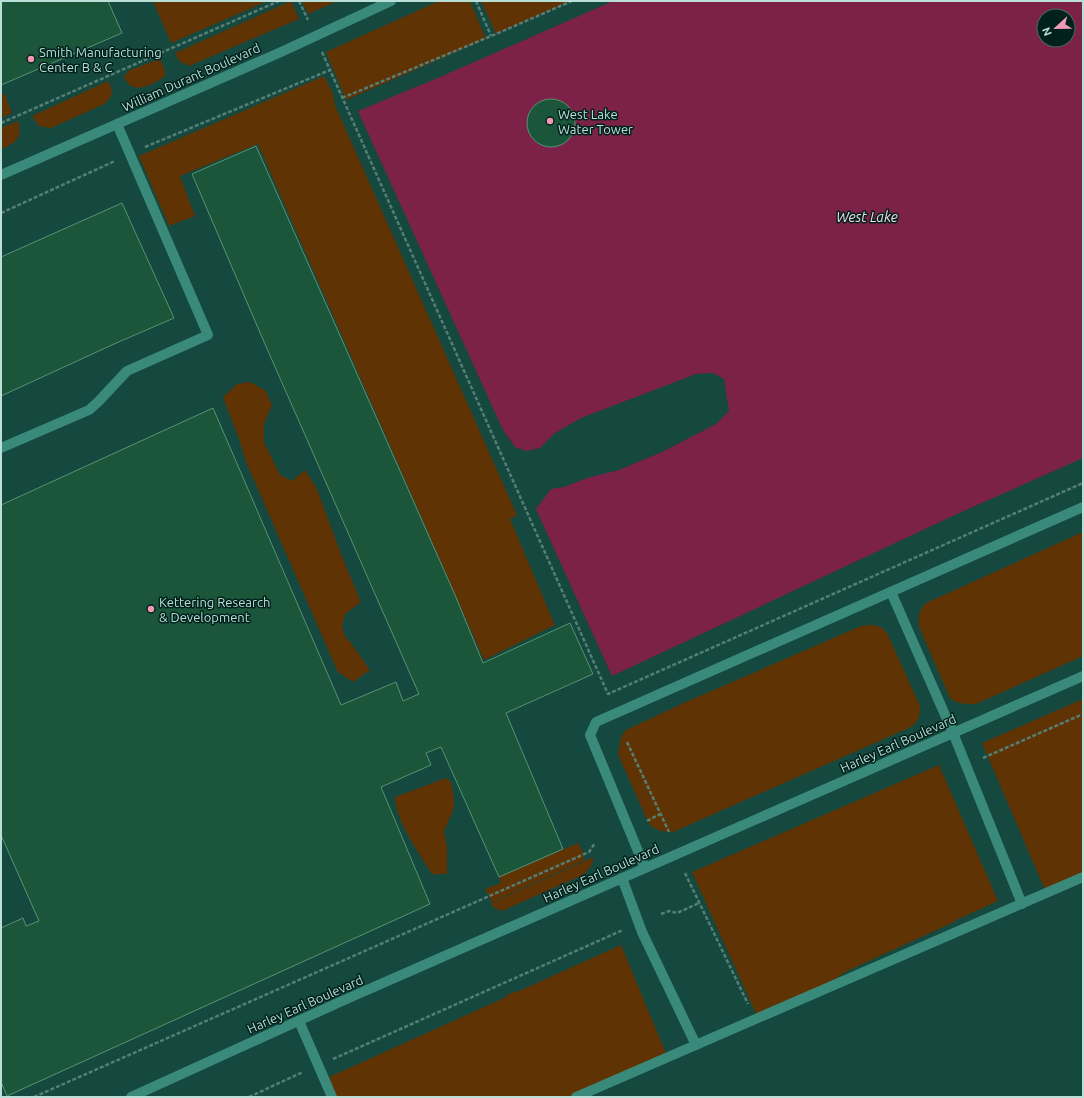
<svg xmlns="http://www.w3.org/2000/svg" width="1084" height="1098" font-family="Ubuntu,sans-serif">
	<style>
		.built { fill: #15483f; fill-rule: evenodd }
		.green { fill: #603305 }
		.water { fill: #7c2148; fill-rule: evenodd }
		.building { fill: #1b563a; stroke: #569372 }
		.lines { fill: none; stroke-linecap: round; stroke-linejoin: round }
		.path { stroke: #557e75; stroke-width: 2.5; stroke-dasharray: 4 2; stroke-linecap: butt }
		.lane { stroke: #398a7b; stroke-width: 10 }
		.poi-dot { fill: #f09ab6; stroke: #00211c; stroke-width: 1.5 }
		.labels { text-anchor: middle; dominant-baseline: central; stroke-width: 3; stroke-linejoin: round; paint-order: stroke }
		.poi-label { font-size: 13px; fill: #badfd6; stroke: #00211c; text-anchor: start }
		.street-label { font-size: 13px; fill: #badfd6; stroke: #00211c }
		.water-label { font-size: 14px; font-style: italic; fill: #f5dae2; stroke: #00211c }
	</style>
	<rect width="100%" height="100%" fill="#103c34"/>
	<!-- built -->
	<path class="built" d="M1 1H1083V1097H1ZM1044 16H1068V40H1044Z"/>
	<!-- green -->
	<g class="green">
		<polygon points="153,1 268,1 171,43"/>
		<polygon points="291,1 299,19 189,66 179,61 175,53"/>
		<polygon points="302,1 338,1 308,14"/>
		<polygon points="439,1 470,1 486,39 346,100 326,52"/>
		<polygon points="481,1 571,1 496,34"/>
		<path d="M160 59 165 70V76L161 79C148 87 130 95 124 76L130 70Z"/>
		<polygon points="324,76 333,94 335,105 517,515 510,519 555,625 484,660 258,144 180,176 195,216 169,226 139,156"/>
		<path d="M108 81C114 90 113 97 104 104L51 128 39 126 32 116Z"/>
		<polygon points="4,93 12,113 1,118 1,95"/>
		<path d="M18 121C23 138 16 143 1 149V128Z"/>
		<polygon points="250,382 265,390 272,405 264,424 264,442 280,475 292,481 305,470 317,489 341,554 361,602 345,614 342,627 345,636 351,643 370,670 353,682 338,672 247,464 238,436 223,397 237,384"/>
		<path d="M1083 532V656L976 704C967 704 958 705 950 698L920 629C917 619 919 610 926 603Z"/>
		<path d="M873 625 881 627 887 633 920 706C920 715 919 721 911 727L673 832C664 832 656 831 649 824L618 754 621 737 626 730 686 702 861 626Z"/>
		<polygon points="1083,699 1083,877 1046,892 982,743"/>
		<polygon points="939,765 998,901 956,920 954,922 847,971 822,988 757,1016 692,872"/>
		<path d="M446 778 451 782 454 799V808L444 831 447 847V874H432C419 853 396 822 395 797Z"/>
		<polygon points="578,843 582,850 585,860 492,902 485,889 501,883 499,877"/>
		<polygon points="594,857 591,866 583,875 502,911 493,907 491,903"/>
		<polygon points="621,945 668,1058 569,1097 334,1097 325,1079 504,998 508,994 519,991"/>
	</g>
	<!-- water -->
	<path class="water" d="M613 1H1083V458L957 514 612 676 536 509 551 489 564 487 587 478 619 470 664 451 716 424 729 411 724 379 713 373 696 374 581 418 555 433 540 448 526 451 515 447 503 430 358 111 440 77ZM1044 16H1068V40H1044Z"/>
	<!-- building -->
	<g class="building">
		<polygon points="1,1 108,1 122,33 1,85"/>
		<circle cx="551" cy="123" r="24"/>
		<polygon points="256,146 455,595 483,663 570,623 593,674 506,713 563,849 499,877 441,747 426,753 431,765 381,787 430,904 7,1096 1,1082 1,928 23,918 26,926 39,921 1,835 1,505 213,408 341,705 396,682 403,701 419,694 261,335 192,174"/>
		<polygon points="122,203 174,318 114,344 1,396 1,257"/>
	</g>
	<g class="lines">
		<!-- path -->
		<g class="path">
			<polyline points="299,1 308,20"/>
			<polyline points="476,1 491,36"/>
			<polyline points="322,52 330,70"/>
			<polyline points="342,98 496,34 572,1"/>
			<polyline points="1,123 279,1"/>
			<polyline points="145,147 330,70 608,694 1083,483"/>
			<polyline points="1,213 115,161"/>
			<polyline points="627,742 669,832"/>
			<polyline points="983,758 1083,714"/>
			<polyline points="647,821 660,814"/>
			<polyline points="685,873 748,1004"/>
			<polyline points="661,914 669,911 677,913 699,903"/>
			<polyline points="333,1059 623,930"/>
			<polyline points="34,1097 589,852 595,843"/>
			<polyline points="249,1097 303,1072"/>
		</g>
		<!-- lane -->
		<g class="lane">
			<polyline points="1,175 281,52 391,1"/>
			<polyline points="1,448 89,410 98,402 127,371 208,335 117,124"/>
			<polyline points="891,592 953,733 1022,904"/>
			<polyline points="645,868 590,735 596,722 1083,507"/>
			<polyline points="622,878 642,932 696,1045"/>
			<polyline points="299,1021 332,1097"/>
			<polyline points="131,1097 342,1001 1083,676"/>
			<polyline points="576,1097 1083,877"/>
		</g>
	</g>
	<!-- markers -->
	<g class="poi-dot">
		<circle cx="31" cy="59" r="4"/>
		<circle cx="550" cy="121" r="4"/>
		<circle cx="151" cy="609" r="4"/>
	</g>
	<g class="labels">
		<!-- poi labels -->
		<g class="poi-label">
			<text x="39" y="52">Smith Manufacturing<tspan x="39" dy="15">Center B &amp; C</tspan></text>
			<text x="558" y="114">West Lake<tspan x="558" dy="15">Water Tower</tspan></text>
			<text x="159" y="602">Kettering Research<tspan x="159" dy="15">&amp; Development</tspan></text>
		</g>
		<!-- street labels -->
		<g class="street-label">
			<text transform="translate(191 77) rotate(-24)">William Durant Boulevard</text>
			<text transform="translate(898 743) rotate(-24)">Harley Earl Boulevard</text>
			<text transform="translate(601 873) rotate(-24)">Harley Earl Boulevard</text>
			<text transform="translate(305 1004) rotate(-24)">Harley Earl Boulevard</text>
		</g>
		<!-- water labels -->
		<g class="water-label">
			<text x="867" y="217">West Lake</text>
		</g>
	</g>
	<!-- border -->
	<rect width="1084" height="1098" fill="none" stroke="#badfd6" stroke-width="4"/>
	<!-- north arrow -->
	<g transform="translate(1056 28) rotate(248)"><circle r="19" fill="#00211c" stroke="#4a6d66"/>
	<path d="M0-3L7 15L0 10L-7 15Z" fill="#f09ab6"/>
	<text y="-6" font-size="11" font-weight="bold" text-anchor="middle" fill="#badfd6">N</text>
	</g>
</svg>
